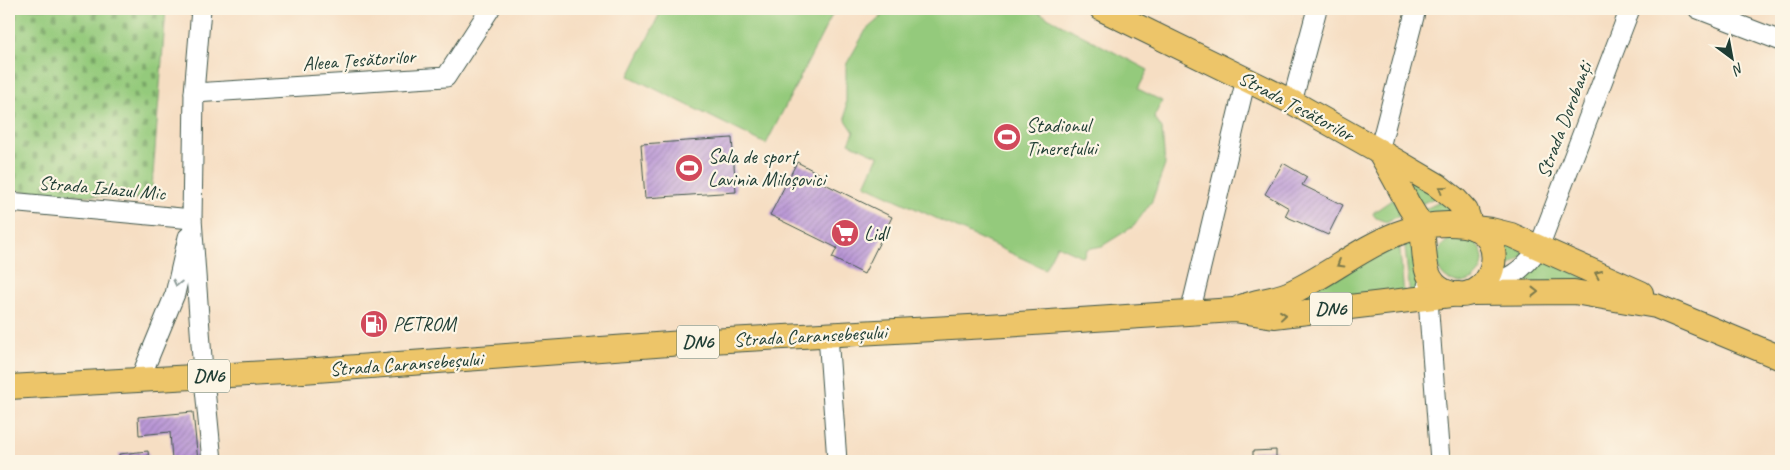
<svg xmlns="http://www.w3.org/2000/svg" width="1790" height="470" font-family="Caveat,sans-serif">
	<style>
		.green { fill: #94ca7c; stroke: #5a8458 }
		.cemetery { fill: url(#cemetery-stones); stroke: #5a8458 }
		.building { fill: url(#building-hatch) }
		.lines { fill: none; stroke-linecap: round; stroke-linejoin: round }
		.minor-casing { stroke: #3f5549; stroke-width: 21 }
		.major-casing { stroke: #3f5549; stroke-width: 26 }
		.minor { stroke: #fff; stroke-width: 19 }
		.major { stroke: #edc569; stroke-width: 24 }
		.oneway { stroke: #7c7a4c }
		.oneway2 { stroke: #8f9e9a }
		.labels { text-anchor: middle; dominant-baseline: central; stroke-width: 4.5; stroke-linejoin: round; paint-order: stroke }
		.shield { fill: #fcf5e5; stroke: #617469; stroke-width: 1 }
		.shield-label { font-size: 19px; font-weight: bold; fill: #1f3d34 }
		.street-label { font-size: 20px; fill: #1f3d34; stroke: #fcf5e5 }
		.poi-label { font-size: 20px; fill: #1f3d34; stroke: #fcf5e5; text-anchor: start }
	</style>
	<defs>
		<pattern id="cemetery-stones" width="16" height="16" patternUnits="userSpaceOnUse" patternTransform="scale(1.25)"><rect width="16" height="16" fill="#94ca7c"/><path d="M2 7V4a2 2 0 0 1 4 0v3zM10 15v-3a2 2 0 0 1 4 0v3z" fill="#78a566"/></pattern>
		<pattern id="building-hatch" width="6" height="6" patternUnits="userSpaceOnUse" patternTransform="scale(1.25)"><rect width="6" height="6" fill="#b894d6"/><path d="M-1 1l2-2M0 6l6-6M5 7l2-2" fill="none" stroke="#957aae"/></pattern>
	</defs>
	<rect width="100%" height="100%" fill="#fcf5e5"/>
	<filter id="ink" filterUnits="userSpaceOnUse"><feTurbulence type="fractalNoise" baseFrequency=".02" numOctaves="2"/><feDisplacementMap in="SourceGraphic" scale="10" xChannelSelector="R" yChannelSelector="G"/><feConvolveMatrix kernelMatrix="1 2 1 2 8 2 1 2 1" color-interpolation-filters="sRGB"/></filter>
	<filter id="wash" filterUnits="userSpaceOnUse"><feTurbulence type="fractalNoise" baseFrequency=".0096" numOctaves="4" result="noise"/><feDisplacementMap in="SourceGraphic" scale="20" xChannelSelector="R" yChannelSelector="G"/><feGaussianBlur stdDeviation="1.12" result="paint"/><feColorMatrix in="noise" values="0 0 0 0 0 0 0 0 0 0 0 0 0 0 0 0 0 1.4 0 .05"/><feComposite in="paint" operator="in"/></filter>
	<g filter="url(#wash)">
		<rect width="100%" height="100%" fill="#f6dec3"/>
		<!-- green -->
		<g class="green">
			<polygon points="662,9 835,9 766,144 629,76"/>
			<polygon points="890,9 1032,9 1148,70 1138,89 1162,101 1154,117 1162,129 1165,165 1152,201 1134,226 1102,246 1087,249 1083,257 1057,245 1045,269 865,185 878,156 849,143 854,132 846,120 846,65 866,30"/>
			<polygon points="1392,166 1438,196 1415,207"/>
			<polygon points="1393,199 1404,213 1386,222 1376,218 1373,214 1374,212"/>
			<polygon points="1444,200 1453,212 1427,216 1419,212"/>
			<polygon points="1411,236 1422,291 1410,295 1404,238"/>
			<circle cx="1460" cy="260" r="23"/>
			<polygon points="1399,241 1404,295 1283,305"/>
			<polygon points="1503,242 1525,252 1521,258 1501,271"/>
			<polygon points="1539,258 1591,280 1589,286 1510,281"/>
		</g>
		<!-- cemetery -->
		<polygon class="cemetery" points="9,9 166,9 151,200 9,190"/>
		<g id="blocks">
			<!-- building -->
			<g class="building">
				<polygon points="732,138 736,192 645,198 641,144"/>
				<polygon points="797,162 822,175 819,181 892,217 864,274 832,258 837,248 770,215"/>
				<polygon points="1283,163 1307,177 1302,185 1343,205 1328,235 1285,216 1289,208 1265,194"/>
				<polygon points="193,412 198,461 172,461 170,432 139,435 138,417"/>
				<polygon points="1276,450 1276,461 1253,461 1253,451"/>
				<polygon points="148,451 149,461 119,461 119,454"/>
			</g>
		</g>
	</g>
	<g filter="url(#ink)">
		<use href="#blocks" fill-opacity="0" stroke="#3f5549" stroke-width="1"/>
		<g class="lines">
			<defs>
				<g id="minor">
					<polyline points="201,9 194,93 192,219 202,358 212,461"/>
					<polyline points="1698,9 1781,41"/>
					<polyline points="194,93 446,77 490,9"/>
					<polyline points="1292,102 1317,9"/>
					<polyline points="1379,151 1416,9"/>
					<polyline points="9,202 192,219"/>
					<polyline points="1427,286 1440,461"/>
					<path d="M1479 288C1506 281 1524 271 1539 247L1630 9"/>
					<polyline points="1190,313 1246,79"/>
					<polyline points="828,335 837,461"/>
					<polyline points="140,379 175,294 188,237"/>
				</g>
				<g id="major">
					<polyline points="1102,9 1292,102 1379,151 1437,185 1456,200 1466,211 1471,226"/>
					<polyline points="1474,228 1491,230 1511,235 1641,293"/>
					<polyline points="1469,293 1574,292 1656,306 1781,358"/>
					<path d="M1241 307C1256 301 1273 300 1288 294 1348 267 1391 216 1464 225 1516 232 1493 313 1444 291 1419 279 1427 249 1421 227 1418 219 1412 211 1408 204 1399 186 1389 168 1379 151"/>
					<polyline points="9,387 303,371 710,341 988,326 1234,310 1274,316 1459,294"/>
				</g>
			</defs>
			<!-- minor casing -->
			<use href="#minor" class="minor-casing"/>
			<!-- major casing -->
			<use href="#major" class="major-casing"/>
			<!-- minor -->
			<use href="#minor" class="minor"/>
			<!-- major -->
			<use href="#major" class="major"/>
		</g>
		<!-- one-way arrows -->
		<defs><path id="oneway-chevron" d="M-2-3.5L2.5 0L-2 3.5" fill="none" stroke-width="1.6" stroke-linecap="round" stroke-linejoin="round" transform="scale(1.25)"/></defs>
		<g class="oneway">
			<use href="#oneway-chevron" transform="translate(1442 189) rotate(-144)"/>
			<use href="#oneway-chevron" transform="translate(1340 264) rotate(149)"/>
			<use href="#oneway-chevron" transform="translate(1598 274) rotate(-156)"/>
			<use href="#oneway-chevron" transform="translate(1535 292)"/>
			<use href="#oneway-chevron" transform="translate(1283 315) rotate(-6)"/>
		</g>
		<use class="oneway2" href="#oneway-chevron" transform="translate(177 283) rotate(103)"/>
	</g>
	<!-- icons -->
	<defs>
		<symbol id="stadium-disc" viewBox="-11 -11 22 22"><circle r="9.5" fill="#d1495b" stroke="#fcf5e5"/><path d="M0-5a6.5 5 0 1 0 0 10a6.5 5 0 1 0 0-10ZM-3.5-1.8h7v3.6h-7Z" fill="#fff"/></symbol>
		<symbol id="supermarket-disc" viewBox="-11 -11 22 22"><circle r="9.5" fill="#d1495b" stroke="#fcf5e5"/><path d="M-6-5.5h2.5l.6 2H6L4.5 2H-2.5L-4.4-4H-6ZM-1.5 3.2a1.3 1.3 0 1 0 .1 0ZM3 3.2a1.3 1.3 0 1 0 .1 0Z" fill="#fff"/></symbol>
		<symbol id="fuel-disc" viewBox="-11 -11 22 22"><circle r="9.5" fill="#d1495b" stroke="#fcf5e5"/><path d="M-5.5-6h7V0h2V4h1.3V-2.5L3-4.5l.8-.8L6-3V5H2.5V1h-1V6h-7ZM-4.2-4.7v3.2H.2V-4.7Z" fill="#fff"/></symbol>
	</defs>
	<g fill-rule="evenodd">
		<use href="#stadium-disc" x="991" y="121" width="32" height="32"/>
		<use href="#stadium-disc" x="673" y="152" width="32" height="32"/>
		<use href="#supermarket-disc" x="829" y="217" width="32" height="32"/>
		<use href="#fuel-disc" x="358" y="308" width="32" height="32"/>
	</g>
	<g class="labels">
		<!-- shield labels -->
		<g class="shield">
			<rect x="1310" y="292.5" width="42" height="33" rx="4"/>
			<rect x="677" y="325.5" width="42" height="33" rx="4"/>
			<rect x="188" y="359.5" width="42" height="33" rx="4"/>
		</g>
		<g class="shield-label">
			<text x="1331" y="309">DN6</text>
			<text x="698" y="342">DN6</text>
			<text x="209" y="376">DN6</text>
		</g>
		<!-- street labels -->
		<g class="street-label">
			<text transform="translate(359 60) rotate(-4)">Aleea Țesătorilor</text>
			<text transform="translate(1296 106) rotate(28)">Strada Țesătorilor</text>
			<text transform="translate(1564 120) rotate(-69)">Strada Dorobanți</text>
			<text transform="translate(102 188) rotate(5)">Strada Izlazul Mic</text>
			<text transform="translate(810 336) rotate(-3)">Strada Caransebeșului</text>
			<text transform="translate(406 364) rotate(-4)">Strada Caransebeșului</text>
		</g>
		<!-- poi labels -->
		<g class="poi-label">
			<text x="1026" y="125">Stadionul<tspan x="1026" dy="23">Tineretului</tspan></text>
			<text x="708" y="156">Sala de sport<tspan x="708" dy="23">Lavinia Miloșovici</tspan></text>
			<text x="864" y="233">Lidl</text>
			<text x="393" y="324">PETROM</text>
		</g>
	</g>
	<!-- margin -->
	<rect width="1790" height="470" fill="none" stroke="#fcf5e5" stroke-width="30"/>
	<!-- north arrow -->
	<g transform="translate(1732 58) rotate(148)" stroke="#fcf5e5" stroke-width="4" paint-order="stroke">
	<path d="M0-4L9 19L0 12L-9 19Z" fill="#1f3d34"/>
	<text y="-8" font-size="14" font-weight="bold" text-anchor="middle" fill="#1f3d34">N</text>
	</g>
</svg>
